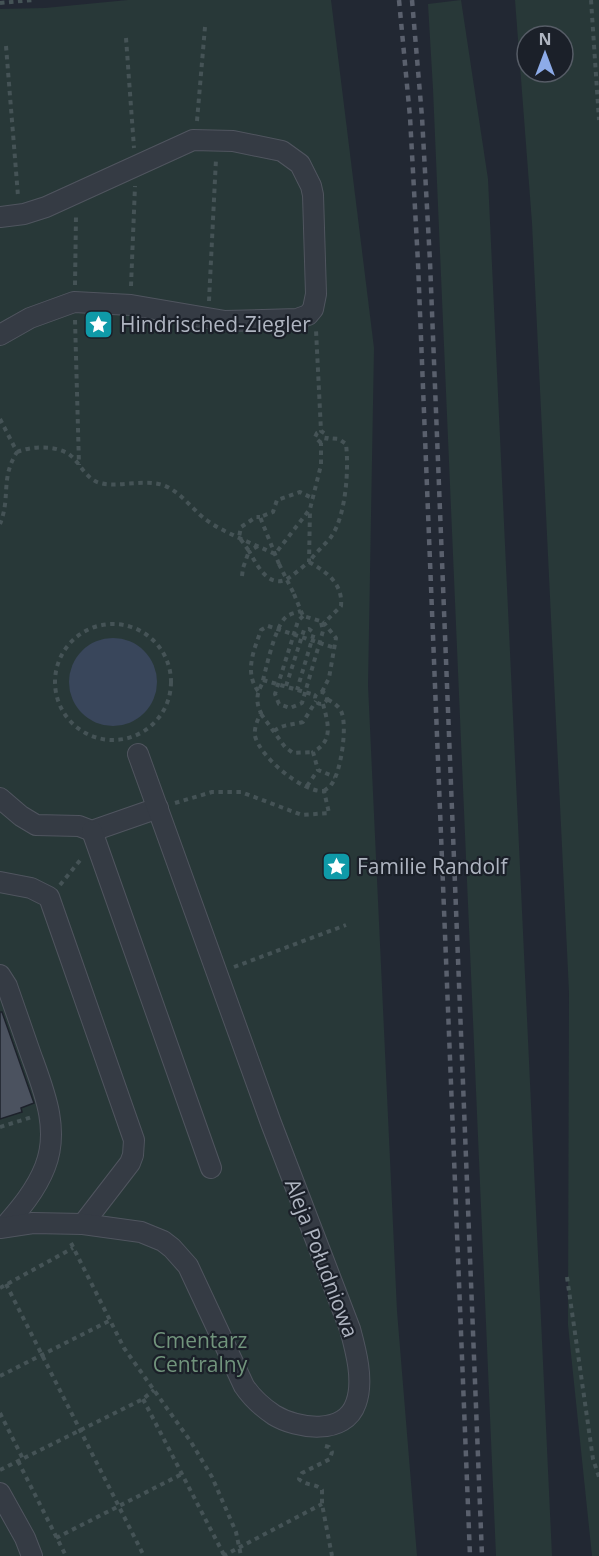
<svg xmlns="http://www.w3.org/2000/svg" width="599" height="1556" font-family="'Open Sans',sans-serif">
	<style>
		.green { fill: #283838; fill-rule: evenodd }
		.water { fill: #39465b }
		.building { fill: #4b525f; stroke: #1d222b; stroke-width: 1.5 }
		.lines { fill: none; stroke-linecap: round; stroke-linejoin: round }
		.street-casing { stroke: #50555f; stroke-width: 22 }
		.path { stroke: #455356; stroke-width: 4; stroke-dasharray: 4.5 4.5; stroke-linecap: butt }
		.street { stroke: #353b44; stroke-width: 20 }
		.rail { stroke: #5a606d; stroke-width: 4.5; stroke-dasharray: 6 6; stroke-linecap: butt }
		.path-bridge { stroke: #455356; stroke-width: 4; stroke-dasharray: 4.5 4.5; stroke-linecap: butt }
		.labels { text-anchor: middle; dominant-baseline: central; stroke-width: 4.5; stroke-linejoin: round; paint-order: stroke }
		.poi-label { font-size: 21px; fill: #afb5c1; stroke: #1b2029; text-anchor: start }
		.street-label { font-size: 21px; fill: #afb5c1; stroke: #1b2029 }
		.park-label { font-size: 21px; fill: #71947c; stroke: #1b2029 }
	</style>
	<rect width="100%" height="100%" fill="#222833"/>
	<!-- green -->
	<g class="green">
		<polygon points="128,0 331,0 374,348 368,685 397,1311 417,1556 0,1556 0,9 45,8"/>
		<polygon points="461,0 488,179 552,1556 496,1556 433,89 428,4"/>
		<path d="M515 0H599V1556H592L568 1325 569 992 532 223ZM527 36H563V72H527Z"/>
	</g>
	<!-- water -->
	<circle class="water" cx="113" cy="682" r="44"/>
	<!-- building -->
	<polygon class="building" points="0,1012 2,1012 34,1103 21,1108 22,1112 0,1119"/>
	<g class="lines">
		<defs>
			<g id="street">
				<polyline points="0,217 24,214 46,207 193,140 233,141 282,151 300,164 311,186 313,195 316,294 313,309 308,315 297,319 225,321 131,305 74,302 30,318 0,335"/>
				<polyline points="0,798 21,816 36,825 79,826 92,831 158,808"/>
				<polyline points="92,831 211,1168"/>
				<polyline points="0,882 31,888 49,897 134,1140 133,1155 130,1163 83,1224"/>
				<path d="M0 975 7 986C15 1009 23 1032 31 1055 44 1091 60 1129 45 1167 36 1190 20 1209 4 1227"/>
				<path d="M0 1228 33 1223 83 1224 141 1232 163 1241 172 1248 188 1266 244 1386C252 1398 262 1407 274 1415 297 1429 345 1436 356 1403 364 1381 356 1351 350 1329L271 1123 138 754"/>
				<polyline points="0,1493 25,1538 32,1556"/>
			</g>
		</defs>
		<!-- street casing -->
		<use href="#street" class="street-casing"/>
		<!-- path -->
		<g class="path">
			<polyline points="591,0 599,120"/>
			<polyline points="0,3 33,0"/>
			<polyline points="126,38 134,148"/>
			<polyline points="6,46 18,196"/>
			<polyline points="197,121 205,27"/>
			<polyline points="75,285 76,215"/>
			<polyline points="131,286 135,186"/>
			<polyline points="209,301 216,159"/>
			<polyline points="75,320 79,465"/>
			<path d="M0 419 17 452C0 479 11 497 0 524"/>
			<polyline points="321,443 315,437 317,433 321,431"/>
			<path d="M17 452C31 446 57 445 70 455 79 462 84 475 95 481 112 490 141 478 163 485 181 492 190 507 205 519 220 531 256 545 275 554L310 509 321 465V443L326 441 327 435 321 431 316 330"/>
			<path d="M258 546 249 551C256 563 267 587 285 580 293 576 302 567 309 562L310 510"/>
			<polyline points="279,564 260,517 273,512 277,500 300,492 314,499"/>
			<polyline points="242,576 243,568 249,551 239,537 241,527 256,517 260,517"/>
			<polyline points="294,594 303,616 324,622"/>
			<polyline points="303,616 298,621 275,694 279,704 290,708 302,703 323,631 321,622"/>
			<circle cx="113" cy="682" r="58"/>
			<polyline points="263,680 315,695"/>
			<polyline points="286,686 304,630 309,629 314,633 297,690"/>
			<path d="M258 691C244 672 254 650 261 630L268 626 335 648"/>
			<circle cx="321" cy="698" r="6"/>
			<path d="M322 692 329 678 336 638 324 623 341 606C343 584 327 572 309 562 315 553 324 546 331 537 346 516 349 469 346 444L339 439 327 438"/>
			<path d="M323 704C328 723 334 741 313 752L318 770 335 777"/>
			<polyline points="261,714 285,747 293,753 313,752"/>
			<path d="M274 731C283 724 292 725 303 722L316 701"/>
			<polyline points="307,786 318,770"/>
			<path d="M324 791C326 789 330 787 331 785 341 773 348 725 341 711 338 705 332 702 327 699"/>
			<path d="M175 803 212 792H241L302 815 329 813 324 791C303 793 260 757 255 736 254 728 257 721 261 713 256 703 256 695 262 684 266 669 274 631 284 619 288 614 295 613 301 611"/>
			<polyline points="60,885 82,858"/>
			<polyline points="234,967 346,925"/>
			<polyline points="0,1127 32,1117"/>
			<polyline points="71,1243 124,1348 191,1442 212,1477 236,1532 241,1556"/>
			<polyline points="567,1277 593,1459 599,1477"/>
			<polyline points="6,1284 144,1556"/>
			<polyline points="0,1288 73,1248"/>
			<polyline points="0,1376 109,1321"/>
			<polyline points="143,1399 224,1555"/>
			<polyline points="0,1413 23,1459"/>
			<path d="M325 1446 329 1447 332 1452 330 1459 302 1473 299 1479C305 1486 316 1483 322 1490V1504L332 1556"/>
			<polyline points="18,1461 66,1556"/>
			<polyline points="0,1470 143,1399 154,1390"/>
			<polyline points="56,1538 182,1474"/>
			<polyline points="223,1556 322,1504"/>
		</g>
		<!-- street -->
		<use href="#street" class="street"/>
		<!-- rail -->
		<g class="rail">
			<polyline points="399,0 410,117 418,263 470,1556"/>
			<polyline points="412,0 422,117 430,262 482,1556"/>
		</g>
		<!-- path-bridge -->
		<polyline class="path-bridge" points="279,564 294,594"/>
	</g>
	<!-- icons -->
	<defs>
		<symbol id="sight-square" viewBox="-11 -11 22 22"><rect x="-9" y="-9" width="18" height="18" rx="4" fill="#0f9aa8" stroke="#1b2029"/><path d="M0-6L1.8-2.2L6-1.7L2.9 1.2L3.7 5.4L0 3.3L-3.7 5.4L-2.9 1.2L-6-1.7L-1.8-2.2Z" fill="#fff"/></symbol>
	</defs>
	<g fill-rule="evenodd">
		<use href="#sight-square" x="82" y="308" width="33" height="33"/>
		<use href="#sight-square" x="320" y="850" width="33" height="33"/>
	</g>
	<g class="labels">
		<!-- poi labels -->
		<g class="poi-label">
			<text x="120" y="324">Hindrisched-Ziegler</text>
			<text x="357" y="866">Familie Randolf</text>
		</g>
		<!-- street labels -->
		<g class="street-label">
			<text transform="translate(322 1258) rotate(69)">Aleja Południowa</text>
		</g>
		<!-- park labels -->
		<g class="park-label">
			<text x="200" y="1340">Cmentarz<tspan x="200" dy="24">Centralny</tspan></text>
		</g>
	</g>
	<!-- north arrow -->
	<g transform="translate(545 54)"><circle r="28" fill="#1b2029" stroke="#565c66" stroke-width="1.5"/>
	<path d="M0-4.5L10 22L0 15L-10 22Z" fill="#8dabe8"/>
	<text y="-9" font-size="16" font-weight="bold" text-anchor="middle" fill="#afb5c1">N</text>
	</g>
</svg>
